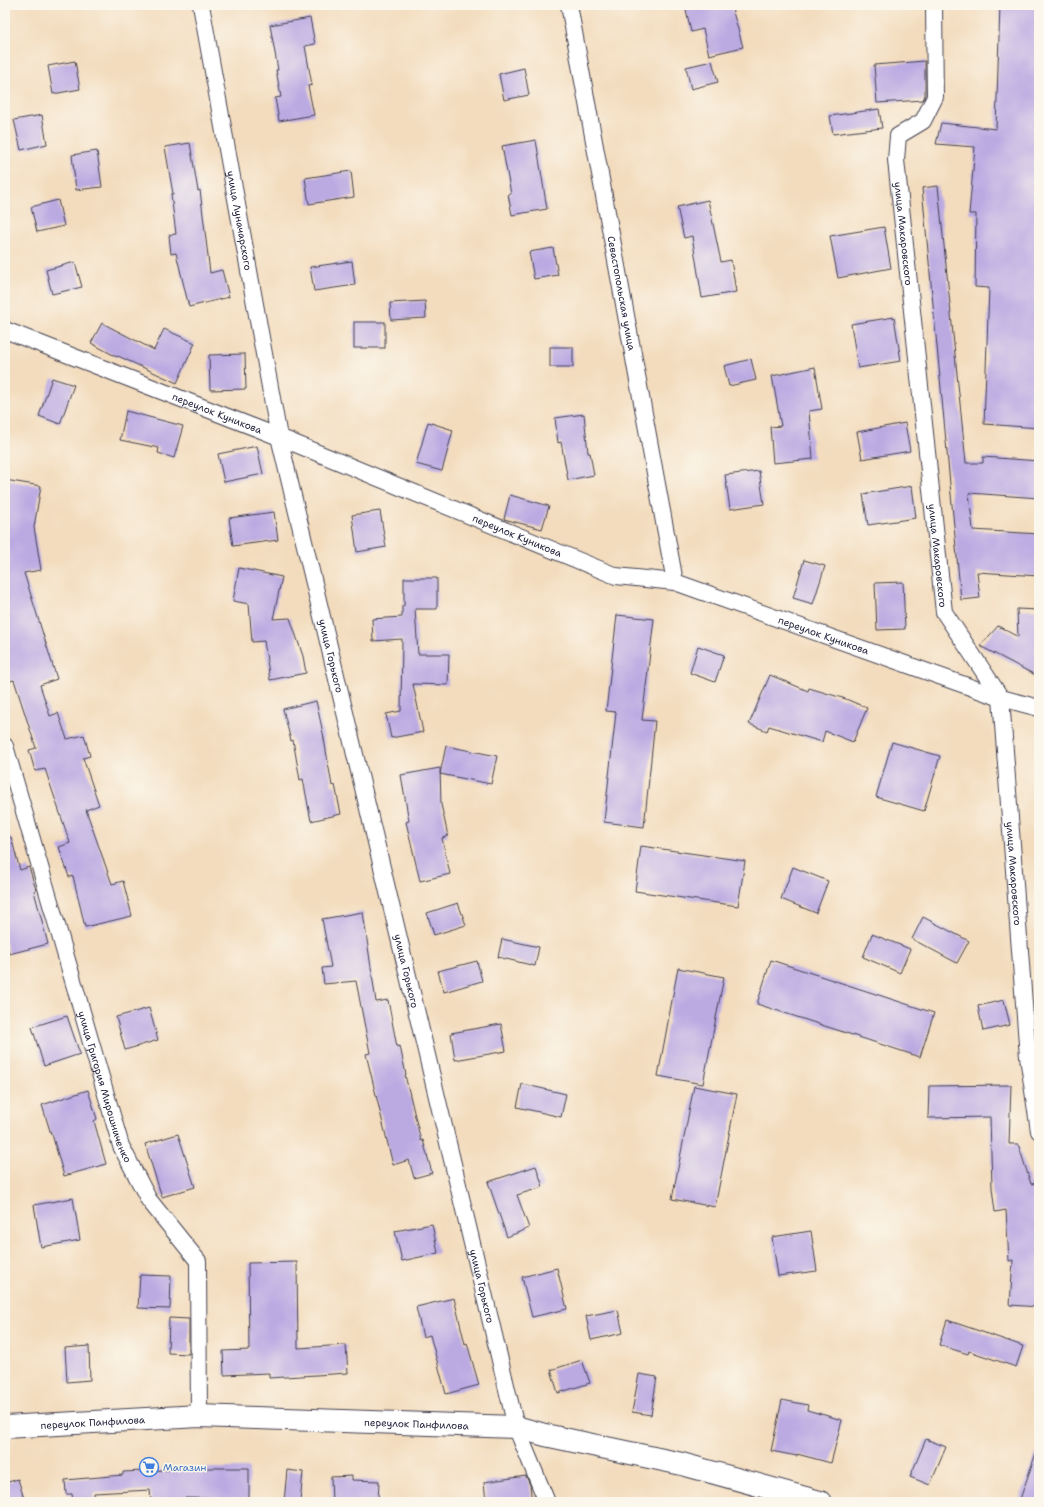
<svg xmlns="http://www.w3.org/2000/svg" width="1044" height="1507" font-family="'Shantell Sans',sans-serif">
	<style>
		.building { fill: #bbaae2 }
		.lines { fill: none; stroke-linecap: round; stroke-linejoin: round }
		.street-casing { stroke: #413e4e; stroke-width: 18 }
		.secondary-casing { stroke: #413e4e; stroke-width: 24 }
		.street { stroke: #fff; stroke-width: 16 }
		.secondary { stroke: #fff; stroke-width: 22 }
		.labels { text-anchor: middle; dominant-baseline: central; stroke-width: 3; stroke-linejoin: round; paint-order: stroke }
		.street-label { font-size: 10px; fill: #22223b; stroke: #fbf7ec }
		.shop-label { font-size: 10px; fill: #366cbe; stroke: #fbf7ec; text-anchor: start }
	</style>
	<rect width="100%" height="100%" fill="#fbf7ec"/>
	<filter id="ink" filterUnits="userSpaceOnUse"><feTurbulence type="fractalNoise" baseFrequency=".025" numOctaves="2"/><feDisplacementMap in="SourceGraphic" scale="8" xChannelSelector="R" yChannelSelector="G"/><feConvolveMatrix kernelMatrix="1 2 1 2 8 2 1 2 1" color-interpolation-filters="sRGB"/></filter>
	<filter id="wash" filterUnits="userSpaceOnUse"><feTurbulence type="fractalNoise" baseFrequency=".012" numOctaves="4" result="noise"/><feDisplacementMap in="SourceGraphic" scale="16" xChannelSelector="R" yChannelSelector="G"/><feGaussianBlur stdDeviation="0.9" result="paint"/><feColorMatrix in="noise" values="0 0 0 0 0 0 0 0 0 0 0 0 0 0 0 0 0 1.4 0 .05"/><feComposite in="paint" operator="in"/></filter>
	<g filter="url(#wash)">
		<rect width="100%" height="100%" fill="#f3dcbd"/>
		<g id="blocks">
			<!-- building -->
			<g class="building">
				<polygon points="685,5 731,5 743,47 709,55 703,29 691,32"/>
				<polygon points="1000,5 1039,5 1039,428 984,424 989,288 975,287 976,214 969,214 975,147 936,144 941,123 996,129"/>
				<polygon points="310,18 315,44 305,46 312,85 308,86 314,115 279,121 275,98 281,97 276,70 278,70 270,25"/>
				<polygon points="75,61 80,89 53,94 48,66"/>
				<polygon points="712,61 718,82 691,89 686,67"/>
				<polygon points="925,61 925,95 923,100 877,103 874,65"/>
				<polygon points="524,68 529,95 504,100 499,74"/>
				<polygon points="879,109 882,128 833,134 830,116"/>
				<polygon points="42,115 47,144 21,150 14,120"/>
				<polygon points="536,140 547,209 512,215 508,194 511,194 502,146"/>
				<polygon points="190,143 198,191 200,190 210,273 222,270 229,297 189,307 176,253 171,254 169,235 176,234 171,194 173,194 165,147"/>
				<polygon points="97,151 102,187 76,190 72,155"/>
				<polygon points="351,171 354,197 309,204 305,178"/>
				<polygon points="938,186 966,463 983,463 983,457 1039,461 1039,498 969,493 973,530 1039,534 1039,576 977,572 980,598 961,600 922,188"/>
				<polygon points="58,200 64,226 37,232 31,207"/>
				<polygon points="708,200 721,262 731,260 736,292 702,298 692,236 684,238 677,207"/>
				<polygon points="884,227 891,268 838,278 830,236"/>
				<polygon points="553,248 558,275 534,279 529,252"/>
				<polygon points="352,261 355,285 314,291 310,267"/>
				<polygon points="75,262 82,287 52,294 46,270"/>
				<polygon points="425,301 426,318 391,320 390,303"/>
				<polygon points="894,317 901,361 858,368 851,324"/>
				<rect x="354" y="322" width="31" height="26"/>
				<polygon points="102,323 154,350 164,329 195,343 177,383 118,356 117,357 91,343"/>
				<rect x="550" y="347" width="23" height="20"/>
				<polygon points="245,354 246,389 210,390 209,355"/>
				<polygon points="751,359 756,380 729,386 724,366"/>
				<polygon points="815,367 822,409 809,411 813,459 773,463 770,427 781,426 772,376"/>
				<polygon points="52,378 74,385 60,424 39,416"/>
				<polygon points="126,411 183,426 174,458 158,453 159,448 120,440"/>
				<polygon points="584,414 588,453 590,453 594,475 568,480 561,442 558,443 555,418"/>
				<polygon points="428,422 453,430 442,471 416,464"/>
				<polygon points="905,423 910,451 862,459 857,432"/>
				<polygon points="257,446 263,474 224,482 218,454"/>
				<polygon points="759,471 764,504 730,509 725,475"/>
				<polygon points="5,480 41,486 34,527 41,570 24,573 57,679 40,685 50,716 58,713 67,739 84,735 90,756 83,758 99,805 86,810 112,884 123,881 132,916 85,927 73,876 69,877 59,847 70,843 45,769 35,771 29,750 36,748 14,680 10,681 5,666"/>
				<polygon points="912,486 916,518 868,525 863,494"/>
				<polygon points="510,495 549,506 542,529 504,519"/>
				<polygon points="380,511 386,547 357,552 352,515"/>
				<polygon points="274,512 278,540 233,546 229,518"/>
				<polygon points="804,560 825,566 813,604 793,598"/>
				<polygon points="239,568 282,577 273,619 290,618 303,656 306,673 270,680 264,641 252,642 249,604 233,601"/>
				<polygon points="404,578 437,578 437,609 415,609 418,654 449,654 448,685 413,684 423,732 391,738 386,714 401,711 402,639 373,641 372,619 402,617 402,606 404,606"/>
				<polygon points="903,582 905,629 877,630 875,583"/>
				<polygon points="1017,609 1039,610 1039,677 980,646 998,626 1018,637"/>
				<polygon points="617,615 654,619 642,720 655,721 644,827 604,822 616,712 606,711"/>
				<polygon points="698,646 724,655 715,682 690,673"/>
				<polygon points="770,675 808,691 809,688 846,699 867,708 853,742 825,731 822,742 769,726 767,731 749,724"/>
				<polygon points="316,701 323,733 332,786 335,785 341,814 311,821 303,779 300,780 293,740 291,741 283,709"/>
				<polygon points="892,742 940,756 924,811 876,797"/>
				<polygon points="446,746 497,756 491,784 440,774"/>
				<polygon points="440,768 441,804 448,836 442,838 450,874 420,881 406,822 409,821 401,775"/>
				<polygon points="11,837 20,870 29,867 36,890 34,891 48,944 9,954 5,940 5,838"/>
				<polygon points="641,846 745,861 738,906 635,891"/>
				<polygon points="793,867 828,881 816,913 781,899"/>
				<polygon points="458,903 466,925 434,935 427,913"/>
				<polygon points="363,912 376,1002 388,1000 397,1047 400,1046 406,1075 405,1075 421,1141 423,1140 432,1173 414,1178 409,1160 393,1165 366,1054 370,1053 356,981 324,984 322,968 331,967 322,919"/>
				<polygon points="923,917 969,941 957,963 912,939"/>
				<polygon points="872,934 910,949 900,973 863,957"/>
				<polygon points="502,939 539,947 535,966 498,957"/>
				<polygon points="771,960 934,1013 920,1057 757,1004"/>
				<polygon points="477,961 482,981 444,992 438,971"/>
				<polygon points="678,968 724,977 703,1084 658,1076"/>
				<polygon points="1004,1000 1010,1025 983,1031 978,1006"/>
				<polygon points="149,1008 158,1040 125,1050 116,1017"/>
				<polygon points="67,1016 80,1054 44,1066 32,1027"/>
				<polygon points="501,1024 506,1051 455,1060 451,1033"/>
				<polygon points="522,1084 566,1094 561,1117 517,1107"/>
				<polygon points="1011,1085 1009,1144 1018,1144 1031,1184 1039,1183 1039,1307 1010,1305 1013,1260 1009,1261 1006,1210 995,1212 992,1188 990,1117 928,1118 929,1086"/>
				<polygon points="694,1086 737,1094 715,1207 672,1199"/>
				<polygon points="88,1090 97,1119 94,1121 106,1164 64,1176 52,1134 51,1134 42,1105"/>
				<polygon points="178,1134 195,1187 162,1197 145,1144"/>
				<polygon points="536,1166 543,1187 517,1195 529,1228 507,1237 488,1182"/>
				<polygon points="73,1198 80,1240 41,1247 34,1205"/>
				<polygon points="432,1224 438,1253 402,1261 395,1231"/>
				<polygon points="811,1231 817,1271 778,1276 772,1237"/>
				<polygon points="297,1262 298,1348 346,1345 348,1373 269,1378 269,1373 224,1375 223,1351 249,1350 248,1263"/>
				<polygon points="557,1268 567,1309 532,1317 522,1277"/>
				<polygon points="140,1275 171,1276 170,1309 138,1308"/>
				<polygon points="454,1298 465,1344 467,1343 479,1385 446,1394 430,1335 423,1337 416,1307"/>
				<polygon points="618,1310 623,1333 591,1340 586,1316"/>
				<polygon points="169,1318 189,1319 189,1354 168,1353"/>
				<polygon points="947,1320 1023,1346 1016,1367 969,1351 968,1354 939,1345"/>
				<polygon points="89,1346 90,1380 67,1382 65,1348"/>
				<polygon points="582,1360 590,1383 558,1393 551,1370"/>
				<polygon points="639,1374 657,1377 651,1415 632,1412"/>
				<polygon points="782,1400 808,1405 807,1410 842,1420 831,1463 797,1454 797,1456 771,1451"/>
				<polygon points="926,1439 946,1447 930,1485 910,1477"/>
				<polygon points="1036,1453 1039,1453 1039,1502 1019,1502"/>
				<polygon points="208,1468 249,1468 249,1499 185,1498 185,1500 151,1502 150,1490 94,1493 95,1502 73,1502 72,1494 66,1494 65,1480 123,1475 123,1472"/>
				<polygon points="287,1470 303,1472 300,1502 284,1502"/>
				<polygon points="352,1476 352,1480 379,1481 378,1502 332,1502 331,1477"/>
				<polygon points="526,1476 530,1485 532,1502 486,1502 484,1482"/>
				<polygon points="18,1479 25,1502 5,1502 5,1483"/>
			</g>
		</g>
	</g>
	<g filter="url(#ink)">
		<use href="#blocks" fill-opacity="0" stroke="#413e4e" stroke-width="1"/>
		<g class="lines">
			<defs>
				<g id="street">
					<path id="s1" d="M201 5 279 437 516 1427 547 1502"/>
					<path id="s2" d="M569 5 675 582"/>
					<path id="s3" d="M934 5 935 97 923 121 898 136 896 160 944 612 1001 698 1028 1057 1039 1131"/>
					<path id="s4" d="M5 330 279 437 616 576 675 582 1001 698 1039 708"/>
					<path id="s5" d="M5 746 121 1146 149 1200 198 1261 199 1416"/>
				</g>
				<g id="secondary">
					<path id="s6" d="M5 1427 199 1416 516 1427 545 1435 682 1464 820 1502"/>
				</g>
			</defs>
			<!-- street casing -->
			<use href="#street" class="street-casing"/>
			<!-- secondary casing -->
			<use href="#secondary" class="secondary-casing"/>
			<!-- street -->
			<use href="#street" class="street"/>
			<!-- secondary -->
			<use href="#secondary" class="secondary"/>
		</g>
	</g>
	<!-- icons -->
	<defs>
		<symbol id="supermarket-ring" viewBox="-11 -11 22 22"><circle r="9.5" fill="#fbf7ec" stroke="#3f7fe0" stroke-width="1.5"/><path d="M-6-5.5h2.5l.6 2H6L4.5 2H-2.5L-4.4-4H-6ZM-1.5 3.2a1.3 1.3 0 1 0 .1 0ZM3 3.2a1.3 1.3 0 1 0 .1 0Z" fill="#3f7fe0"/></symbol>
	</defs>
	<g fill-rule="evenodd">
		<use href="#supermarket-ring" x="138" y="1456" width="22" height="22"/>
	</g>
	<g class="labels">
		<!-- street labels -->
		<g class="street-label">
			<text stroke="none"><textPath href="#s1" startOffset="219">улица Луначарского</textPath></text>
			<text stroke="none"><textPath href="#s3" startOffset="246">улица Макаровского</textPath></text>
			<text stroke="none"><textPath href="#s2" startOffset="293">Севастопольская улица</textPath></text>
			<text stroke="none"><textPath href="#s4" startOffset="228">переулок Куникова</textPath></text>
			<text stroke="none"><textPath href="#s4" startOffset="552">переулок Куникова</textPath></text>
			<text stroke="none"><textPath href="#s3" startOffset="570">улица Макаровского</textPath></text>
			<text stroke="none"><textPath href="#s4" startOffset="876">переулок Куникова</textPath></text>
			<text stroke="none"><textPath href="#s1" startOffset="664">улица Горького</textPath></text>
			<text stroke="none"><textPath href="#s3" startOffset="906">улица Макаровского</textPath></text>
			<text stroke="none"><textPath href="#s1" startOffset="988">улица Горького</textPath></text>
			<text stroke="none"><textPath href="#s5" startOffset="355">улица Григория Мирошниченко</textPath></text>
			<text stroke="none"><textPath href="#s1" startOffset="1312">улица Горького</textPath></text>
			<text stroke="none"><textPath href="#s6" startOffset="88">переулок Панфилова</textPath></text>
			<text stroke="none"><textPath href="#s6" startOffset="412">переулок Панфилова</textPath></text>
		</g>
		<!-- shop labels -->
		<g class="shop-label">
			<text x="163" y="1467">Магазин</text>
		</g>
	</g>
	<!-- margin -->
	<rect width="1044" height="1507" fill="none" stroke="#fbf7ec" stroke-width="20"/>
</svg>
